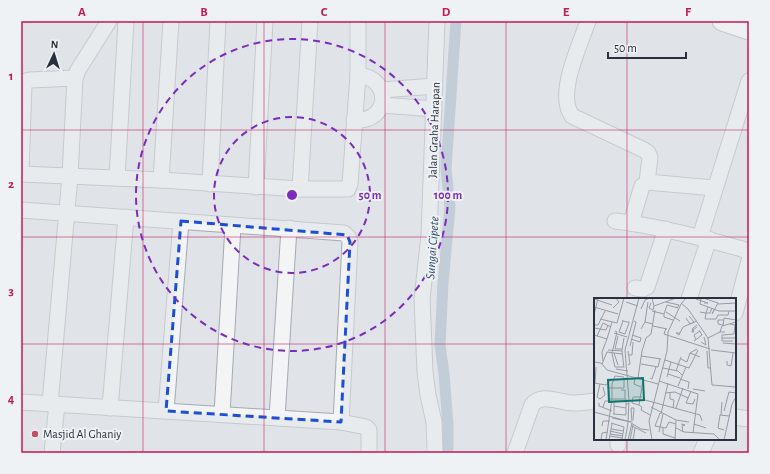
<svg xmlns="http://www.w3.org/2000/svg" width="770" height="474" font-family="'Alegreya Sans',sans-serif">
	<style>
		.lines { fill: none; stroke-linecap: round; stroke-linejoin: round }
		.canal { stroke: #9eb1c5; stroke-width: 11 }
		.minor-casing { stroke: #a6aab2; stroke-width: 17 }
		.major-casing { stroke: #a0a7b2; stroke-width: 21 }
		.minor { stroke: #f2f4f6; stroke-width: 15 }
		.major { stroke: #fff; stroke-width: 19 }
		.marked { fill: none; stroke: #1d4ed8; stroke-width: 3; stroke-dasharray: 8 5; stroke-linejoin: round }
		.grid { fill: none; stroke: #c2185b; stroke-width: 1; stroke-opacity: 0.55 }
		.ring { fill: none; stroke: #7b2cbf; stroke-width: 2; stroke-dasharray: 7 5 }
		.poi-dot { fill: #c34f61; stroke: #eff2f5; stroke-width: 1.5 }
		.labels { text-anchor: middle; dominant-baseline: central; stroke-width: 4; stroke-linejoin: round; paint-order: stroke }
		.street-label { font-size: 12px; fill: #2a313e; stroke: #eff2f5 }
		.poi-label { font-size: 12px; fill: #2a313e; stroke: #eff2f5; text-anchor: start }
		.water-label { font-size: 13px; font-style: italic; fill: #37506e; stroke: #eff2f5 }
		.inset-road { fill: none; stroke: #979ca4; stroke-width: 1 }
		.view { fill: #0f766e; fill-opacity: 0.15; stroke: #0f766e; stroke-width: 2 }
		.inset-edge { fill: none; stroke: #2a313e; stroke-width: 2 }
		.centre { fill: #7b2cbf; stroke: #eff2f5; stroke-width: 2 }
		.ring-label { font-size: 12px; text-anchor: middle; font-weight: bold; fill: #7b2cbf; stroke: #eff2f5; stroke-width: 4; stroke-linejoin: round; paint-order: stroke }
		.neatline { fill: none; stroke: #c2185b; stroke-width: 1.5 }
		.grid-label { font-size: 13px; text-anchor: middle; font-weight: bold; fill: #c2185b }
	</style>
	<rect width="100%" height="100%" fill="#e0e3e8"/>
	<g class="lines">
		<!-- canal -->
		<polyline class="canal" points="448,453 448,425 444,374 440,345 443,283 450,207 446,169 456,21"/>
		<defs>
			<g id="minor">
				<path d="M588 21C580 45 556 94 572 116L644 150 648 153 650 157 647 182 714 188"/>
				<polyline points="382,90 435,86"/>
				<polyline points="382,105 434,109"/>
				<path d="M354 120C390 123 393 78 358 75"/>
				<polyline points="21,173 24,84 26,81 30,80 75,78"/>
				<polyline points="21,174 161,180 300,189 348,189 350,184 358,75 358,21"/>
				<polyline points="117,178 126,21"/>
				<polyline points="161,180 171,21"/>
				<polyline points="210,184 218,21"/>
				<polyline points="256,187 265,21"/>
				<polyline points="300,189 310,21"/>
				<polyline points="21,210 344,233 349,238 350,242 341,422"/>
				<path d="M615 221C658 226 700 237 742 249L748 252 749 254"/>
				<polyline points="631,223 642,186"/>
				<polyline points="700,237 749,81"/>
				<polyline points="635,288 643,289 647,287 666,229"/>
				<polyline points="689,299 709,239"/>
				<polyline points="735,313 749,261"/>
				<polyline points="21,402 341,422 366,427 369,430 369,453"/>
				<polyline points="50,404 70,176 75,78 78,70 109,21"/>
				<polyline points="110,408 126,217"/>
				<polyline points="166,411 181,221"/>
				<polyline points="222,414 233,226"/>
				<polyline points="735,417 749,419"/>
				<polyline points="277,418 289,228"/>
				<polyline points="618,439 618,445"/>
				<polyline points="52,453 57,404"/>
				<polyline points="435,453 434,422 428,395 425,372 422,299 429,235 437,21"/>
				<path d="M515 453 532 405C542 392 559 403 573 403 580 403 588 402 595 401"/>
				<polyline points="701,453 707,439"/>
			</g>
			<polyline id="major" points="722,21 749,30"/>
		</defs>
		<!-- minor casing -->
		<use href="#minor" class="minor-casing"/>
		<!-- major casing -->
		<use href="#major" class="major-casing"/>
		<!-- minor -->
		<use href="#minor" class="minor"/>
		<!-- major -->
		<use href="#major" class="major"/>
	</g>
	<!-- marked area -->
	<path d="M0 0H770V474H0ZM181 221 347 235 350 242 341 422 166 411Z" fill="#e0e3e8" fill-opacity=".55" fill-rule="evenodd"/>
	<path class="marked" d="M181 221 347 235 350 242 341 422 166 411Z"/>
	<!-- grid -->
	<path class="grid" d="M143 21V453M264 21V453M385 21V453M506 21V453M627 21V299M21 130H749M21 237H749M21 344H595M735 344H749M627 439V453"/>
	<!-- distance rings -->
	<g class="ring">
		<circle cx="292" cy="195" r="78"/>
		<circle cx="292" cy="195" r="156"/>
	</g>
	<!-- markers -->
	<circle class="poi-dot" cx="35" cy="434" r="4"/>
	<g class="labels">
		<!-- street labels -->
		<g class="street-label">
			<text transform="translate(434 130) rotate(-88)">Jalan Graha Harapan</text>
		</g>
		<!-- poi labels -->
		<g class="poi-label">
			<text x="43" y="434">Masjid Al Ghaniy</text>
		</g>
		<!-- water labels -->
		<g class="water-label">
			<text transform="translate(433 248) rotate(-86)">Sungai Cipete</text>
		</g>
	</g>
	<!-- overview -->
	<g transform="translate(594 298)">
		<rect width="142" height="142" fill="#e0e3e8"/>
		<path class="inset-road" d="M107 0 106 6 125 13H135M109 0 124 5 118 16 120 12M0 1 18 7M102 1 114 5H110M32 4 44 8M72 4 85 7 83 10M57 5 55 10 59 12 60 8 58 0M87 5 94 11 114 40 118 87 142 89M124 6 142 5M60 8 82 0M0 9 24 16M19 10 25 4 22 0M118 10 116 15H112L111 21H122L124 17H134L135 13H142M47 11 51 2 56 0M58 13 70 16M72 14 86 23M106 14 112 15 114 9M70 16 73 7 84 10M70 16V19L79 22M0 17 4 0M92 20 96 26 100 24 95 18M6 21 23 25 30 0M28 22 29 23 33 24H35V25L31 36 25 34 29 23M51 24 54 4M136 26 141 27 140 36 128 37V43H139M0 27H4L11 13M103 27 99 30 98 32H99L100 34H98V33L99 32 103 29M129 27 124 26V22H129M59 28 73 31M129 28 130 20 142 22M0 30 12 32 14 27M72 30 70 36 116 51M47 31 51 24 59 26M21 33 23 34 18 55 20 65 21 69H29M131 34H126L128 28 142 24M20 35 33 39M86 35H82L85 37 89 29 103 23M0 37 13 41 18 24M3 38 9 25 17 29M24 38 21 51H28M114 40 126 34M128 40H141M37 41 46 44 47 40 38 37M102 42 100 37 106 33M100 43 108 37 105 32M107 44 112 47 110 39M129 45 142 46M36 48 42 24 40 23M103 51 96 55 106 59M14 52 29 53M28 52 30 40M117 52 142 55M28 53 30 70M34 53 36 66 34 67M113 53 114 70H117M20 55 24 67M35 57H38L39 44M47 58 67 61M87 61 93 64 96 55M71 62 95 70 104 52M9 63 8 54 13 41M133 63V67L137 68 139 55M0 64 7 65 13 72 64 86M8 66 13 54 28 56M47 66 64 69 66 61M69 70 84 73 88 77M22 71 34 73M82 73 87 59M74 76 86 80M73 79 77 64M41 80 40 86 47 89M44 80 48 53 52 40 57 36 61 12M56 80 58 81 62 69M86 81 95 84 94 91M65 83 104 96 99 135M0 85 6 86 3 99 6 101 11 97 9 89M1 85 2 69M6 86 12 87 16 82M84 88 92 69M13 89 14 90H30V79L21 78 18 86V101M99 91 111 93M15 92V101H32V106H35M27 92H31V101M97 93 92 105 99 106 101 101M71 95 81 94 94 100M76 95V101L80 102 79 110M51 102 106 117 108 123M19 103H32M5 105V108L18 113M45 107 49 82M45 107 38 105 39 99H48M45 107 48 109 47 112 56 117M20 108 32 110M9 109 11 103H18M57 109 82 122 81 142M82 110 89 90M130 113 135 94 142 95M0 114 37 124 18 120M66 115 61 128 72 130 75 124 82 126M19 116 32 117V106M20 116V103M67 116 74 85M127 117 128 104M39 122 40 110M82 122 95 124M38 124 37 110H40M17 125 30 129 28 142M34 125 35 102 31 52 45 0M37 125 47 131 55 132M87 126 91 127 88 128 89 134M100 126 112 130M8 128 9 123H16M38 128 52 135M69 130V136L81 140M82 130 90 134 120 136 126 142M17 131 30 133M130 132 124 130 126 117 135 118M16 133 29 136M65 134 69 116M16 136 29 138M16 138 28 140M7 142 8 135 14 134M12 142 18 101M15 142 18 126M31 142 34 125M34 142 38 125M36 142 39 127M39 142 41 130M58 142 55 123 73 53 74 34 87 6 92 0M130 142 138 106 142 99"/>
		<path class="view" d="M49 80 50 102 15 104 14 82Z"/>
		<rect width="142" height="142" class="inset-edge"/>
	</g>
	<circle cx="292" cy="195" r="6" class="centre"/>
	<g class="ring-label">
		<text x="370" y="199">50 m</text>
		<text x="448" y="199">100 m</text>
	</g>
	<!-- border -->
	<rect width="770" height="474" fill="none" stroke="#eff2f5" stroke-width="44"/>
	<!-- north arrow -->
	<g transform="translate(54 54) rotate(4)" stroke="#eff2f5" stroke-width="3" paint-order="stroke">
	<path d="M0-3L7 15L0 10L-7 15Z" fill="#2a313e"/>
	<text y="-6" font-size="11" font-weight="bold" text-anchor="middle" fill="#2a313e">N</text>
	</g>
	<!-- scale -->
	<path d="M608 52v6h78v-6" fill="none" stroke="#2a313e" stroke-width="2"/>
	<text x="614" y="52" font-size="12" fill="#2a313e" stroke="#eff2f5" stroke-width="3" paint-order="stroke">50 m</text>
	<rect x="22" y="22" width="726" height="430" class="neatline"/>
	<g class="grid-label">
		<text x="82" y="16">A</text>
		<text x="204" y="16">B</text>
		<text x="324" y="16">C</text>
		<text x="446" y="16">D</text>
		<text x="566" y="16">E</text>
		<text x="688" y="16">F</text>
		<text x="11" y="80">1</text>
		<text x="11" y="188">2</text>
		<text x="11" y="295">3</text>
		<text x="11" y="403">4</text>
	</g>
</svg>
